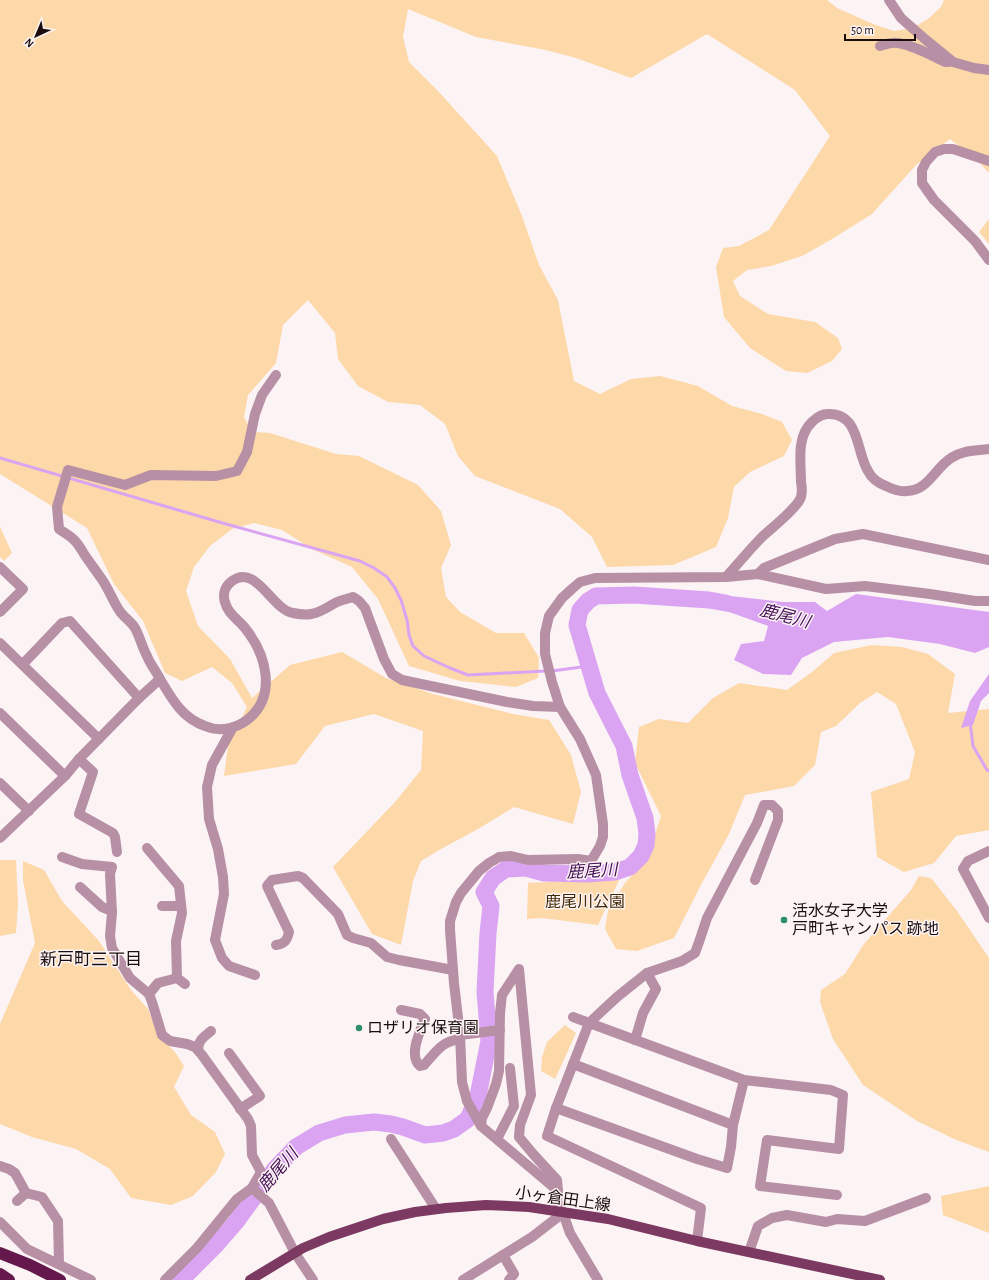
<svg xmlns="http://www.w3.org/2000/svg" width="989" height="1280" font-family="'Alegreya Sans','Noto Sans JP',sans-serif">
	<style>
		.green { fill: #fdd8a9 }
		.water { fill: #daa4f3 }
		.lines { fill: none; stroke-linecap: round; stroke-linejoin: round }
		.stream { stroke: #daa4f3; stroke-width: 3 }
		.river { stroke: #daa4f3; stroke-width: 17 }
		.minor { stroke: #b790a5; stroke-width: 10 }
		.major { stroke: #7c3a62; stroke-width: 10 }
		.highway { stroke: #65184b; stroke-width: 12 }
		.poi-dot { fill: #2d8d67; stroke: #fcf3f4; stroke-width: 1.5 }
		.labels { text-anchor: middle; dominant-baseline: central; stroke-width: 3; stroke-linejoin: round; paint-order: stroke }
		.park-label { font-size: 16px; fill: #412903; stroke: #fcf3f4 }
		.poi-label { font-size: 16px; fill: #1b0d0e; stroke: #fcf3f4; text-anchor: start }
		.street-label { font-size: 16px; fill: #1b0d0e; stroke: #fcf3f4 }
		.water-label { font-size: 17px; font-style: italic; fill: #420f55; stroke: #fcf3f4 }
		.neighbourhood-label { font-size: 17px; fill: #1b0d0e; stroke: #fcf3f4 }
	</style>
	<rect width="100%" height="100%" fill="#fcf3f4"/>
	<!-- green -->
	<g class="green">
		<polygon points="0,0 827,0 837,8 873,24 894,31 913,28 928,19 941,7 944,0 989,0 989,173 976,159 950,139 916,165 872,214 832,239 802,256 771,266 747,270 733,281 740,296 768,314 815,322 838,338 842,349 832,361 807,373 786,371 750,348 724,317 716,267 723,248 739,246 769,230 830,136 795,90 707,34 631,78 576,58 546,50 476,37 408,9 403,37 409,62 438,91 497,156 522,216 539,265 558,300 574,381 600,394 631,379 660,376 698,386 732,406 762,414 782,422 792,440 784,456 750,472 734,487 728,518 716,547 673,565 607,567 592,537 560,509 475,476 458,456 445,424 420,405 388,402 358,386 338,359 335,333 308,300 283,325 276,363 248,395 244,417 252,432 270,433 336,454 359,456 418,485 441,511 451,545 441,568 446,597 460,612 496,633 524,633 539,658 538,678 516,687 460,681 409,666 378,599 352,567 312,549 282,530 254,523 232,529 210,546 194,567 186,591 198,626 230,659 252,698 290,665 342,652 386,678 433,694 513,714 549,720 571,755 581,792 573,824 514,807 478,829 441,849 421,861 413,881 401,945 372,934 333,867 395,802 421,770 423,731 374,714 325,726 296,764 224,776 228,746 247,707 232,683 212,667 182,681 165,673 143,621 114,584 87,528 0,474"/>
		<polygon points="989,219 989,244 979,232"/>
		<polygon points="0,526 1,529 12,553 4,561 0,557"/>
		<polygon points="872,645 902,647 928,654 955,674 948,713 989,709 989,830 956,836 934,863 904,872 877,857 871,792 909,779 915,752 896,704 877,692 860,703 836,726 821,732 815,765 794,786 745,795 729,834 702,883 674,938 637,951 616,949 605,929 608,910 625,883 647,859 661,816 635,763 639,727 659,719 688,723 713,698 739,683 787,690 812,672 834,653"/>
		<polygon points="0,860 16,860 18,903 16,933 0,936"/>
		<polygon points="23,861 44,870 62,901 99,941 131,990 148,1009 160,1037 175,1052 184,1066 174,1087 191,1115 215,1132 225,1154 216,1172 193,1196 171,1205 131,1198 110,1169 76,1149 32,1137 0,1124 0,1024 35,943 23,880"/>
		<polygon points="919,876 931,878 957,911 989,958 989,1152 954,1139 917,1121 863,1085 833,1039 820,1002 821,990 845,974 864,944 911,890"/>
		<polygon points="620,878 598,925 542,918 527,919 528,883"/>
		<polygon points="565,1025 576,1033 555,1079 541,1071 542,1057 547,1042"/>
		<polygon points="989,1186 989,1233 943,1215 941,1196"/>
	</g>
	<!-- water -->
	<g class="water">
		<polygon points="704,593 783,602 815,602 827,611 856,594 989,612 989,647 975,653 940,644 888,637 834,642 802,658 791,675 763,674 734,660 741,644 764,641 768,626 732,613 703,605"/>
		<polygon points="989,674 989,693 981,701 973,725 961,728 970,701"/>
	</g>
	<g class="lines">
		<!-- stream -->
		<g class="stream">
			<polyline points="0,458 226,524 360,561 374,568 387,577 395,588 401,600 407,620 409,635 413,646 424,656 450,668 468,675 546,671"/>
			<polyline points="552,671 589,666"/>
			<polyline points="970,722 973,746 987,770 989,771"/>
		</g>
		<!-- river -->
		<polyline class="river" points="181,1280 216,1245 236,1222 274,1170 296,1147 319,1133 345,1125 374,1122 391,1124 403,1127 425,1135 443,1133 454,1129 468,1119 478,1096 489,1041 485,992 488,933 491,906 484,892 493,878 506,869 526,868 544,873 587,874 615,872 630,867 641,856 646,845 647,834 645,818 630,775 624,746 597,693 577,625 580,610 588,601 596,596 634,595 709,600 726,603"/>
		<!-- minor -->
		<g class="minor">
			<polyline points="889,0 901,18 926,40 953,62 974,68 989,70"/>
			<path d="M880 46C884 45 888 43 892 43 906 41 932 56 945 62H949"/>
			<polyline points="989,161 953,149 944,149 935,152 926,162 922,170 922,183 934,200 975,241 989,260"/>
			<path d="M276 375 262 395 255 414 247 452 237 471 216 476 151 475 125 485 68 470 57 507 59 529C63 532 69 535 73 539 78 543 81 549 84 554 90 563 97 572 103 581 109 590 113 601 119 610 123 617 131 621 135 628 140 637 142 647 147 656 150 664 156 671 160 679 172 699 182 718 205 726 219 732 235 729 247 720 278 696 266 654 245 628 239 620 229 615 226 605 222 596 224 587 232 581 256 563 272 610 293 613 298 614 306 615 311 614 320 613 328 607 335 603 341 600 347 599 353 597L359 601 365 608 384 659 392 674 402 680 507 702 533 706 560 707"/>
			<polyline points="0,567 23,589 0,612"/>
			<polyline points="758,574 826,589 865,586 930,594 975,601 989,601"/>
			<path d="M726 577C739 563 750 549 763 536 772 528 798 507 801 497 802 493 802 487 801 482 801 462 796 437 812 422 816 418 822 414 828 414 860 413 856 452 868 471 872 479 878 483 886 486 892 489 900 492 907 491 928 491 935 468 951 458 963 450 975 451 989 449"/>
			<polyline points="0,643 99,739"/>
			<polyline points="23,664 62,623 70,621 139,698"/>
			<polyline points="0,713 65,776"/>
			<polyline points="233,727 212,765 207,787 209,819 218,849 223,877 224,894 215,940 222,958 229,966 255,975"/>
			<polyline points="79,759 93,772 79,814 113,833 115,837 117,852"/>
			<polyline points="0,783 29,811"/>
			<polyline points="0,838 65,776 79,759 139,698 160,679"/>
			<polyline points="147,848 179,886 182,913 176,941 177,978"/>
			<polyline points="989,851 968,861 963,869 989,918"/>
			<polyline points="62,857 82,864 112,867 110,874 112,913 110,936 112,948 130,978 149,994 152,1002 162,1035 170,1041 187,1044 195,1047 202,1055 248,1119 251,1126 252,1155 261,1172 252,1188 237,1199 197,1248 165,1280"/>
			<polyline points="80,887 102,907 112,911"/>
			<polyline points="162,906 181,906"/>
			<path d="M276 945C284 944 287 941 289 932L267 886 272 880 298 876 303 878 338 914 347 935 353 938 371 943 387 957 399 960 453 970"/>
			<polyline points="149,994 158,983 177,978 185,984"/>
			<path d="M401 1010 420 1014 425 1019C420 1031 408 1056 420 1066L424 1065C436 1052 442 1041 460 1039"/>
			<polyline points="573,1017 744,1080 831,1090 843,1095 839,1149 767,1140 760,1186 837,1195"/>
			<polyline points="460,1035 500,1030"/>
			<polyline points="635,1040 643,1013 656,989 647,973"/>
			<path d="M198 1050C198 1040 204 1037 211 1031"/>
			<polyline points="229,1053 260,1096 240,1109"/>
			<polyline points="573,1064 733,1125"/>
			<polyline points="556,1108 697,1159 727,1168 731,1147 733,1125 744,1080"/>
			<polyline points="481,1126 482,1118 487,1108 496,1084 499,1071 500,1013 502,995 519,969 531,1095 520,1125 519,1137 534,1155 557,1180 558,1191"/>
			<polyline points="391,1139 436,1209"/>
			<polyline points="497,1139 514,1106 510,1068"/>
			<polyline points="0,1166 9,1169 15,1173 26,1193 42,1197 58,1221 59,1264"/>
			<polyline points="252,1188 269,1203 295,1253 313,1280"/>
			<polyline points="17,1201 26,1193"/>
			<polyline points="0,1222 27,1249 91,1280"/>
			<polyline points="697,1241 701,1208 547,1136 556,1108 589,1023 617,997 647,973 682,961 695,953 699,942 707,918 757,823 764,805 772,805 778,811 778,820 755,880"/>
			<polyline points="749,1252 758,1226 772,1218 787,1215 826,1222 837,1219 865,1221 926,1198"/>
			<polyline points="503,1255 514,1274 509,1280"/>
			<polyline points="463,1280 532,1237 563,1213"/>
			<polyline points="598,1280 570,1233 563,1213 557,1201 558,1191 481,1126 467,1101 462,1082 460,1035 454,983 450,930 450,921 456,902 461,893 479,871 489,863 499,857 511,856 528,860 578,859 591,861 600,846 603,837 603,824 596,775 580,739 560,707 552,682 545,654 545,633 549,616 562,598 573,588 580,582 595,578 726,577 758,574 764,568 835,539 863,534 989,560"/>
		</g>
		<!-- major -->
		<polyline class="major" points="250,1280 303,1248 329,1237 383,1219 415,1212 446,1208 486,1205 529,1207 608,1219 697,1241 880,1280"/>
		<!-- highway -->
		<g class="highway">
			<polyline points="0,1253 30,1265 60,1280"/>
			<polyline points="0,1274 9,1280"/>
		</g>
	</g>
	<!-- markers -->
	<g class="poi-dot">
		<circle cx="784" cy="920" r="4"/>
		<circle cx="359" cy="1028" r="4"/>
	</g>
	<g class="labels">
		<!-- park labels -->
		<g class="park-label">
			<text x="585" y="902">鹿尾川公園</text>
		</g>
		<!-- poi labels -->
		<g class="poi-label">
			<text x="792" y="911">活水女子大学<tspan x="792" dy="18">戸町キャンパス 跡地</tspan></text>
			<text x="367" y="1028">ロザリオ保育園</text>
		</g>
		<!-- street labels -->
		<g class="street-label">
			<text transform="translate(563 1199) rotate(8)">小ヶ倉田上線</text>
		</g>
		<!-- water labels -->
		<g class="water-label">
			<text transform="translate(785 616) rotate(15)">鹿尾川</text>
			<text transform="translate(592 871) rotate(-3)">鹿尾川</text>
			<text transform="translate(278 1170) rotate(-49)">鹿尾川</text>
		</g>
		<!-- neighbourhood labels -->
		<g class="neighbourhood-label">
			<text x="91" y="959">新戸町三丁目</text>
		</g>
	</g>
	<!-- north arrow -->
	<g transform="translate(36 36) rotate(224)" stroke="#fcf3f4" stroke-width="3" paint-order="stroke">
	<path d="M0-3L7 15L0 10L-7 15Z" fill="#1b0d0e"/>
	<text y="-6" font-size="11" font-weight="bold" text-anchor="middle" fill="#1b0d0e">N</text>
	</g>
	<!-- scale -->
	<path d="M845 34v6h70v-6" fill="none" stroke="#1b0d0e" stroke-width="2"/>
	<text x="851" y="34" font-size="12" fill="#1b0d0e" stroke="#fcf3f4" stroke-width="3" paint-order="stroke">50 m</text>
</svg>
